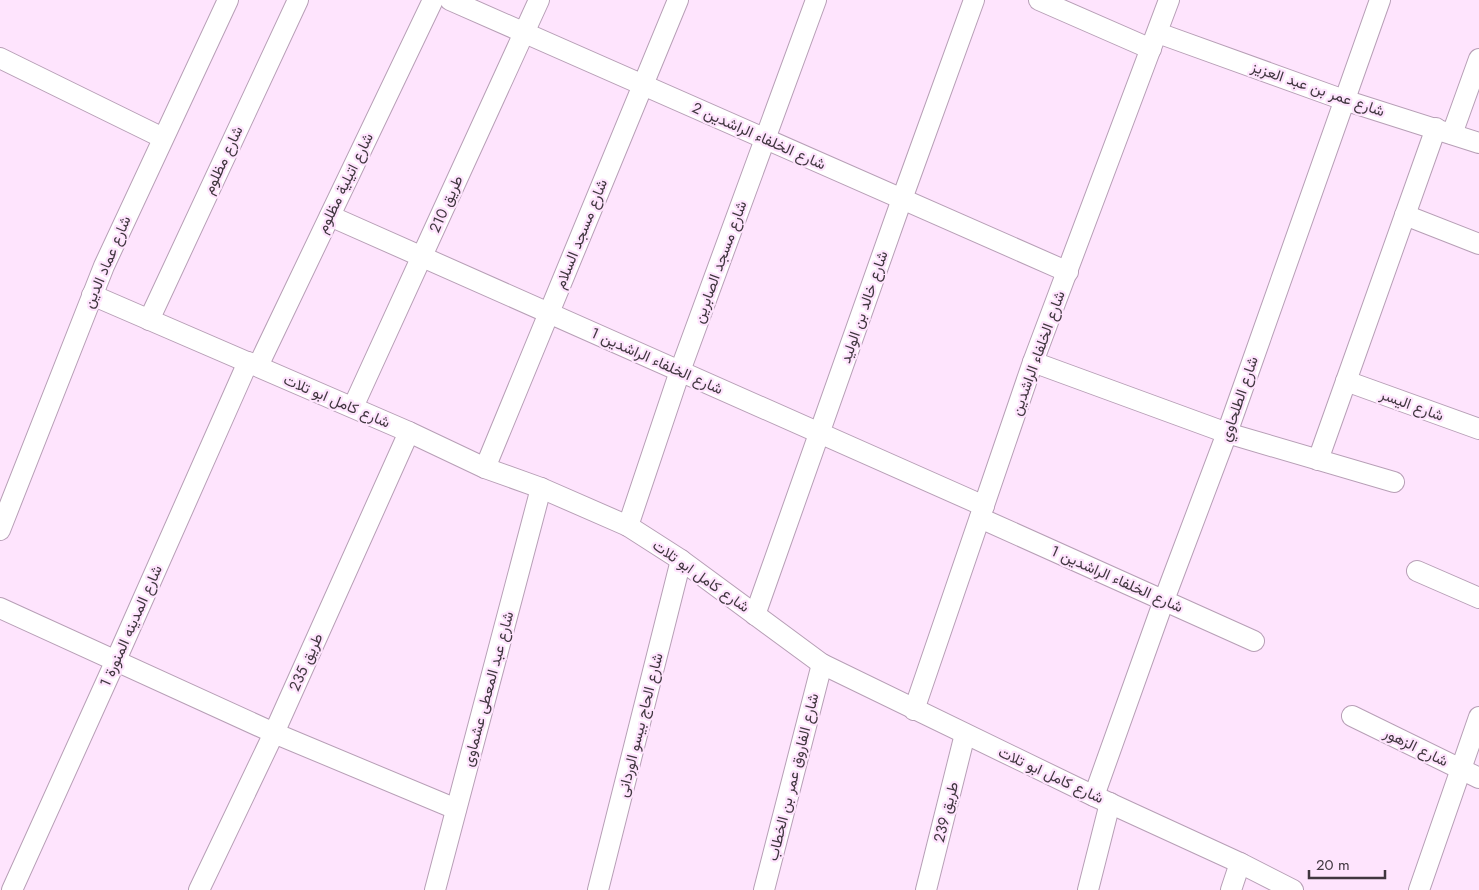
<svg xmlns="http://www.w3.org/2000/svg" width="1479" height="890" font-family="Jost,Vazirmatn,sans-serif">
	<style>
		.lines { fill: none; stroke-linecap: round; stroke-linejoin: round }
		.minor-casing { stroke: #b79fb6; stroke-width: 22 }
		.minor { stroke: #fff; stroke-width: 20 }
		.labels { text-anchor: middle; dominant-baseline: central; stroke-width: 4.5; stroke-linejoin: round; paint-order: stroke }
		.street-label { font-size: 15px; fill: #40363f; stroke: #fee4fd }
	</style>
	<rect width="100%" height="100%" fill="#fee4fd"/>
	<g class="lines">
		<defs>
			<g id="minor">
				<polyline points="450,0 1068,272"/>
				<polyline points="1039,0 1151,49"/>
				<polyline points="1158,33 1344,100 1479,143"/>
				<polyline points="0,58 163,138"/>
				<polyline points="1452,134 1479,59"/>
				<polyline points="1405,215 1479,244"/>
				<polyline points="330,216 984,506"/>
				<polyline points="92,295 409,432 485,468 541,488 628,526 681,560 822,664 1094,796 1240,863 1293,890"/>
				<polyline points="149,320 298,0"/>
				<polyline points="1033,362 1227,433 1394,482"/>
				<polyline points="258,366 433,0"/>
				<polyline points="1346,381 1479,429"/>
				<polyline points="353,407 539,0"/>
				<polyline points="1318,460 1436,128"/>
				<polyline points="485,468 678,0"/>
				<polyline points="980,518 1254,641"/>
				<polyline points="628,526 680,371 816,0"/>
				<polyline points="0,530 104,266 228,0"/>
				<polyline points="1417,571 1479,598"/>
				<polyline points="0,608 274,733 456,809"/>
				<polyline points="755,615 902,199 974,0"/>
				<polyline points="914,710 1033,362 1169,0"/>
				<polyline points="1352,716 1479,778"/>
				<polyline points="1094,796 1164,600 1227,433 1380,0"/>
				<polyline points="12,890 116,660 248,362"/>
				<polyline points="199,890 274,733 409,432"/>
				<polyline points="435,890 541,488"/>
				<polyline points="598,890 681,560"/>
				<polyline points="764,890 822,664"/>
				<polyline points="926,890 965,734"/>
				<polyline points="1088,890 1110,803"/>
				<polyline points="1231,890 1240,863"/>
				<polyline points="1419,890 1479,717"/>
			</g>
		</defs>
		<!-- minor casing -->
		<use href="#minor" class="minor-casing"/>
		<!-- minor -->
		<use href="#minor" class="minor"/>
	</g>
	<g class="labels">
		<!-- street labels -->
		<g class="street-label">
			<text transform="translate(1318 89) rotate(19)">شارع عمر بن عبد العزيز</text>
			<text transform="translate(759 136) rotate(24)">شارع الخلفاء الراشدين 2</text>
			<text transform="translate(223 160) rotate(-65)">شارع مظلوم</text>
			<text transform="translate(345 183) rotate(-64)">شارع اتيلية مظلوم</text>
			<text transform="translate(446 204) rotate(-66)">طريق 210</text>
			<text transform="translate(581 234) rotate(-68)">شارع مسجد السلام</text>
			<text transform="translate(107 262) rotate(-67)">شارع عماد الدين</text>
			<text transform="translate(720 262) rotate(-70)">شارع مسجد الصابرين</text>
			<text transform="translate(864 307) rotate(-71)">شارع خالد بن الوليد</text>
			<text transform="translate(1038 353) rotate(-70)">شارع الخلفاء الراشدين</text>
			<text transform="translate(657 361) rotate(24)">شارع الخلفاء الراشدين 1</text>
			<text transform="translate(1239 399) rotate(-71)">شارع الطلحاوي</text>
			<text transform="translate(337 401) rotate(23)">شارع كامل ابو تلات</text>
			<text transform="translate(1412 405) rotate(20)">شارع اليسر</text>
			<text transform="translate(701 576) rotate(35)">شارع كامل ابو تلات</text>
			<text transform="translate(1117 579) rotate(24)">شارع الخلفاء الراشدين 1</text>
			<text transform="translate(131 626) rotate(-66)">شارع المدينه المنورة 1</text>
			<text transform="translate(306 662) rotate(-66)">طريق 235</text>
			<text transform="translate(488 689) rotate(-75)">شارع عبد المعطى عشماوى</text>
			<text transform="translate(640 725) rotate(-76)">شارع الحاج بيسو الوردانى</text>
			<text transform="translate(1416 747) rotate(26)">شارع الزهور</text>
			<text transform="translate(1051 775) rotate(25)">شارع كامل ابو تلات</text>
			<text transform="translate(793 777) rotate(-76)">شارع الفاروق عمر بن الخطاب</text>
			<text transform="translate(946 812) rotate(-76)">طريق 239</text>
		</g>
	</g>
	<!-- scale -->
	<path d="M1309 870v8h76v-8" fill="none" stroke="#40363f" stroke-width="2.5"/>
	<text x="1316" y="870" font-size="15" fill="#40363f" stroke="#fee4fd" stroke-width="4" paint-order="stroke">20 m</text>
</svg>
